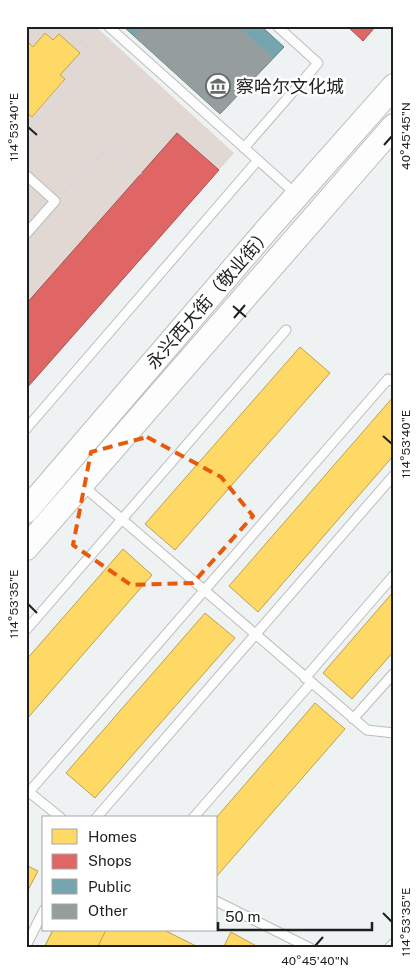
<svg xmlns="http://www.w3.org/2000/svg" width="420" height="974" font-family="'Public Sans','Noto Sans SC',sans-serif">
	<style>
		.green { fill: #e1d8d3 }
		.homes { fill: #ffd966; stroke: #bca251 }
		.shops { fill: #e06666; stroke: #a65151 }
		.public { fill: #76a5af; stroke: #5c7d84 }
		.building { fill: #959d9d }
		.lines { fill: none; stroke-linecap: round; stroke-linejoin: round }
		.service-casing { stroke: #bbbdbd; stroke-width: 11 }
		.secondary-casing { stroke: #bbbdbd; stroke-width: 26 }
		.path { stroke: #d8d8d8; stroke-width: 3; stroke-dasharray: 4 2.5; stroke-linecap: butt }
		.service { stroke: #fdfdfd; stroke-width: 9 }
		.secondary { stroke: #fdfdfd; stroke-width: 24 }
		.marked { fill: none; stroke: #e8590c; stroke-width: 4; stroke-dasharray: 10 6; stroke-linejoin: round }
		.ticks { fill: none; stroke: #1e2020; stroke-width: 2 }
		.labels { text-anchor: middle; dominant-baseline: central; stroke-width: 5; stroke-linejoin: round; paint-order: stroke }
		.poi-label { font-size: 18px; fill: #1e2020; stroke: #fff; text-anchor: start }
		.street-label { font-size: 18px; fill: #1e2020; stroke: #fff }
		.neatline { fill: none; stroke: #1e2020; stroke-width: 2 }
		.ticks-label { font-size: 12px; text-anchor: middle; fill: #1e2020 }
	</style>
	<rect width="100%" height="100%" fill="#eff2f2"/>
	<!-- green -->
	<polygon class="green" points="26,26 95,26 234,153 219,170 177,133 26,304 26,112 33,117 65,80 60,75 80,53 59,34 53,40 45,33 33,47 28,42 26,44"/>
	<!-- homes -->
	<g class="homes">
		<polygon points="45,33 53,40 59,34 80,53 60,75 65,79 32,117 26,112 26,44 28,42 33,47"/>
		<polygon points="173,148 181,155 187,149 208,167 188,190 194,194 160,232 154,226 134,248 113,229 118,224 109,216 122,202 119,200 156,157 161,161"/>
		<polygon points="30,328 51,346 31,368 37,373 26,385 26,332"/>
		<polygon points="300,347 330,373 175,550 145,524"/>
		<polygon points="394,396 394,455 258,612 229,586"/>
		<polygon points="123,549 152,575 26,720 26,660"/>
		<polygon points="394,591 394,651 352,699 323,673"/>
		<polygon points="205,613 235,638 95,798 66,773"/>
		<polygon points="315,703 345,729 216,877 216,818"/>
		<polygon points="26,865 38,871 26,894"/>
		<polygon points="53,930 164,930 200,948 47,948 45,946"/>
		<polygon points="53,930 106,930 97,948 47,948 45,946"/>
		<polygon points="231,932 260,948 223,948"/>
	</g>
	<!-- shops -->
	<g class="shops">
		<polygon points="347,26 376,26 363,41"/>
		<polygon points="177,133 219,170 26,389 26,304"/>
	</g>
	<!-- public -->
	<polygon class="public" points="123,26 261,26 284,47 220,114"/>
	<!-- building -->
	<polygon class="building" points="144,26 238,26 273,58 220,114 134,36"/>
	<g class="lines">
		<defs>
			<g id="service">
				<polyline points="108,26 297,195"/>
				<polyline points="244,148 318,63 277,26"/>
				<polyline points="26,175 55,201 26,234"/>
				<polyline points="26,429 258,160"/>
				<polyline points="82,485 367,730 394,733"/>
				<polyline points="26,630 286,330"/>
				<polyline points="305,678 394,575"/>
				<polyline points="353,719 394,673"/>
				<polyline points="61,818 29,792 388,379 394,382"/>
				<polyline points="96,818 394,475"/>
				<polyline points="193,818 311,683"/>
				<polyline points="216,901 310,948"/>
				<polyline points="26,946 44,910"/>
				<polyline points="389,948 394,943"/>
			</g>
			<g id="secondary">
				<polyline points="26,511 270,226 394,86"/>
				<polyline points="26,548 394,126"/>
			</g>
		</defs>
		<!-- service casing -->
		<use href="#service" class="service-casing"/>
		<!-- secondary casing -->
		<use href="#secondary" class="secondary-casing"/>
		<!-- path -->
		<g class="path">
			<polyline points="26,134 69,87 90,50 67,26"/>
			<polyline points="65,192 110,146 141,174"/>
		</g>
		<!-- service -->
		<use href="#service" class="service"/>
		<!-- secondary -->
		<use href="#secondary" class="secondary"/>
	</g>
	<!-- marked area -->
	<path class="marked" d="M147 437 221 477 253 516 193 583 131 585 73 545 91 452Z"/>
	<!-- ticks -->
	<path class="ticks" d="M28 127 37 135M384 145 392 136M233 306 246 317M234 318 245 305M383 436 392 444M28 604 37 613M383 913 392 922M315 946 323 937"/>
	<!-- icons -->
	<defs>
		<symbol id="museum-ring" viewBox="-11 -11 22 22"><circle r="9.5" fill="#fff" stroke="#676a6a" stroke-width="1.5"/><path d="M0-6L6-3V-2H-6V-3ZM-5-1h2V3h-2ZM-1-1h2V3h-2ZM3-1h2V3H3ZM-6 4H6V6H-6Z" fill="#676a6a"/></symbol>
	</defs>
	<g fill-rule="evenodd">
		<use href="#museum-ring" x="204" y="72" width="28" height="28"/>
	</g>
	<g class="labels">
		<!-- poi labels -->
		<g class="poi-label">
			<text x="236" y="86">察哈尔文化城</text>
		</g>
		<!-- street labels -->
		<g class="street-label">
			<text transform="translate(209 298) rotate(-49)">永兴西大街（敬业街）</text>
		</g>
	</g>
	<!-- border -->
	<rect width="420" height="974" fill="none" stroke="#ffffff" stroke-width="55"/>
	<!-- legend -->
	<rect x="42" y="816" width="175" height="115" fill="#ffffff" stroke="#a5a6a6"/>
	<rect x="52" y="829" width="25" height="15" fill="#ffd966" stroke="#a5a6a6"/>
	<text x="88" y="842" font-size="15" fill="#1e2020">Homes</text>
	<rect x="52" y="854" width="25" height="15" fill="#e06666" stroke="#a5a6a6"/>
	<text x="88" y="866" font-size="15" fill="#1e2020">Shops</text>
	<rect x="52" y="879" width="25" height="15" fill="#76a5af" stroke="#a5a6a6"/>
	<text x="88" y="892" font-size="15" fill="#1e2020">Public</text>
	<rect x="52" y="904" width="25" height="15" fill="#959d9d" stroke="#a5a6a6"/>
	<text x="88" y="916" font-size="15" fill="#1e2020">Other</text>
	<!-- scale -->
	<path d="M218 922v8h154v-8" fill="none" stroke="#1e2020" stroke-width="2.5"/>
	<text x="225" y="922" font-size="15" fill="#1e2020" stroke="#ffffff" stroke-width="4" paint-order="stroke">50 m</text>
	<rect x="28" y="28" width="364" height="918" class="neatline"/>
	<g class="ticks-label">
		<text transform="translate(14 127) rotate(-90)" y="4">114°53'40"E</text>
		<text transform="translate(406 136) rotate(-90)" y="4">40°45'45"N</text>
		<text transform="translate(406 444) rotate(-90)" y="4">114°53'40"E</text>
		<text transform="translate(14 604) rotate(-90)" y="4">114°53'35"E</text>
		<text transform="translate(406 922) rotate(-90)" y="4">114°53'35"E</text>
		<text x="315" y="965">40°45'40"N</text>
	</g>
</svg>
